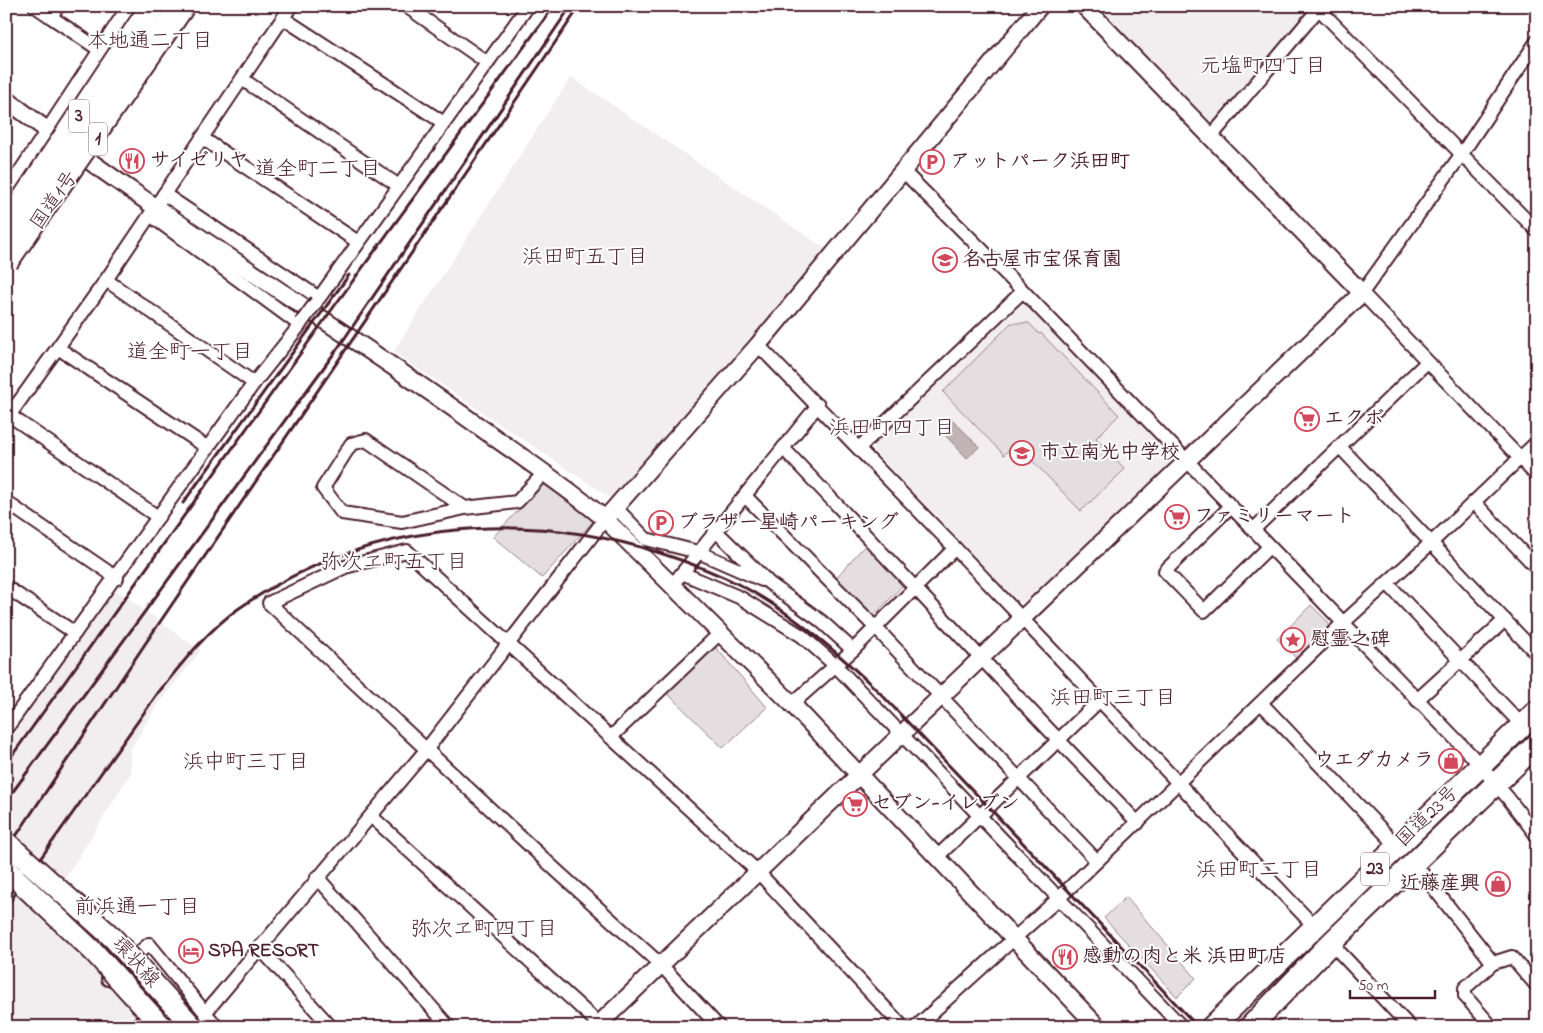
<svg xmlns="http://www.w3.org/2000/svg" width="1543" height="1033" font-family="'Indie Flower','Klee One',sans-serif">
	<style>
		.built { fill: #f2eeef }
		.green { fill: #e5dee0; stroke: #987e86 }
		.water { fill: #c1b3b6; stroke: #91787e }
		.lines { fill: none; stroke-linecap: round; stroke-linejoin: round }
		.minor-casing { stroke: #4a1f2b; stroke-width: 16 }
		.tertiary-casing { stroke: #4a1f2b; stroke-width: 20 }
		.trunk-casing { stroke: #4a1f2b; stroke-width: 25 }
		.minor { stroke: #fff; stroke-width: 12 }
		.tertiary { stroke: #fff; stroke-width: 16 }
		.trunk { stroke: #fff; stroke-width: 21 }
		.rail { stroke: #4a1f2b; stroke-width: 3 }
		.minor-bridge-casing { stroke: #4a1f2b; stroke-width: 16; stroke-linecap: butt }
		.primary-bridge-casing { stroke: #4a1f2b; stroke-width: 24; stroke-linecap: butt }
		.motorway-bridge-casing { stroke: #4a1f2b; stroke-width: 28; stroke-linecap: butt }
		.minor-bridge { stroke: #fff; stroke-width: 12 }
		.primary-bridge { stroke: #fff; stroke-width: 20 }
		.motorway-bridge { stroke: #fff; stroke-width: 24 }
		.labels { text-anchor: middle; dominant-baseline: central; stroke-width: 4; stroke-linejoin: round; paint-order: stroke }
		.shield { fill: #fff; stroke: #80626b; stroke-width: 1 }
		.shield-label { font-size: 19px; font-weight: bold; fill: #4a1f2b }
		.poi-label { font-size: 20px; font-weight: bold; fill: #4a1f2b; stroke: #fff; text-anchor: start }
		.street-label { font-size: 20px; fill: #4a1f2b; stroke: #fff }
		.neighbourhood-label { font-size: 21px; fill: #4a1f2b; stroke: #fff }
	</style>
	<rect width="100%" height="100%" fill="#fff"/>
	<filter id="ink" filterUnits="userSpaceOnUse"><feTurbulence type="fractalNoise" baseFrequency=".02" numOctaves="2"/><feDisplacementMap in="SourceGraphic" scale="10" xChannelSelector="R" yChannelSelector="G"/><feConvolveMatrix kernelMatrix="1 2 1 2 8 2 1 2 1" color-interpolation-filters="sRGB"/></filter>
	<g filter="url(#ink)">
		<!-- built -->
		<g class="built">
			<polygon points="1097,6 1311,6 1213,124 1207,123"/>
			<polygon points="571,77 826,249 613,500 393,352"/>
			<polygon points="1021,304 1026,304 1170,456 1170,463 1026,602 1018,602 873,450 874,445"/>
			<polygon points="115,589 201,651 159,703 130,750 131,773 40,919 100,975 136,1016 136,1020 131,1027 6,1027 6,743"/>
		</g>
		<!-- green -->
		<g class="green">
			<polygon points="1011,323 1029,323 1039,334 1041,333 1119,415 1096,438 1125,469 1081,511 1015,443 1004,455 943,392"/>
			<polygon points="545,482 596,518 542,578 493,537"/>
			<polygon points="867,543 903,585 871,619 834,580"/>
			<polygon points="1311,605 1328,622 1328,627 1297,659 1277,639"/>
			<polygon points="712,643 767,707 723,748 665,691"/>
			<polygon points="1126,897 1196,978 1177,997 1104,918"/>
		</g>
		<!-- water -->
		<polygon class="water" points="950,417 979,447 967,458 938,428"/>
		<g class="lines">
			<defs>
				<g id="minor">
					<polyline points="35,6 51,17"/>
					<polyline points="58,6 51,17 103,52"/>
					<polyline points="406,6 488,63"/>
					<polyline points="1319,9 1537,231"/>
					<polyline points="283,18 444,123"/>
					<polyline points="1537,41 1461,155 1362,293 1537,476"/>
					<polyline points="242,79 399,186"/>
					<polyline points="202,138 358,242"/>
					<polyline points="1210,138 1321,6"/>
					<polyline points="903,171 1023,291 1470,754 1508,798 1537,836"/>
					<polyline points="164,194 319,298 528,6"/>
					<polyline points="106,280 254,383"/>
					<polyline points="758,345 955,548 1315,927"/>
					<polyline points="58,348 208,448"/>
					<polyline points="6,413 158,517"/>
					<polyline points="6,420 106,280 291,6"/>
					<polyline points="1340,447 1537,654"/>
					<path d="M783 448C902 573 1018 699 1138 823"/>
					<polyline points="859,448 1023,291"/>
					<polyline points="745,496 874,626 1097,861"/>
					<polyline points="6,502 117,578"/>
					<polyline points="1474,502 1537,568"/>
					<polyline points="615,507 646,539 698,552 762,580"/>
					<polyline points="1230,507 1165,571 1204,611 1269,547"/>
					<polyline points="465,508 402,522 342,513 323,488 351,444 366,440 465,508 517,502 544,473"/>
					<polyline points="715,530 769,583 821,621 853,650"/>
					<polyline points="1253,530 1427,362"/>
					<polyline points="682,573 741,598 802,636 836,666 1182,1027"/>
					<polyline points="678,578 818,405"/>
					<polyline points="1387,583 1522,725"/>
					<polyline points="6,587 75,633"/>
					<polyline points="1417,700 1505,620"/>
					<polyline points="792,704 853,650 955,548"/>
					<polyline points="1262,704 1398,847"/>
					<polyline points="6,729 254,383 300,325 150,215"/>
					<polyline points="611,737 719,634"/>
					<polyline points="371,816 599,1024"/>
					<polyline points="938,856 1099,701"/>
					<polyline points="1414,863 1493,963 1512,957 1537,986"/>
					<polyline points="317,877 449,1027"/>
					<polyline points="1331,943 1410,1027"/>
					<polyline points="259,947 331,1027"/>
					<polyline points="108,979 149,944 217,1027"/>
					<polyline points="205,1013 426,750 605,519"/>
					<polyline points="136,1027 143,1019"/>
					<polyline points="719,1027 661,965 558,872 269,603 345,567 407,551 758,872 903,1027"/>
					<polyline points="916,1027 1059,898 1343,623 1431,543 1537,442"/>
					<polyline points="1492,1027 1465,996 1465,988 1493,963"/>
				</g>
				<g id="tertiary">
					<path d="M6 99C157 216 322 314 477 425 520 456 564 485 605 519L792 704 1098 1027"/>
					<polyline points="605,519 758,345 1040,6"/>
					<polyline points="596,1027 1362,293 1084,6"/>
				</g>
				<g id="trunk">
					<polyline points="6,201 134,6"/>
					<polyline points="1212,1027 1537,711"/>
					<polyline points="1250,1027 1331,943 1537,744"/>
				</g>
			</defs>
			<!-- minor casing -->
			<use href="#minor" class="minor-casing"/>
			<!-- tertiary casing -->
			<use href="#tertiary" class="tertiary-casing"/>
			<!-- trunk casing -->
			<use href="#trunk" class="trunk-casing"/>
			<!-- minor -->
			<use href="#minor" class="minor"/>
			<!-- tertiary -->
			<use href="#tertiary" class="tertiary"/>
			<!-- trunk -->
			<use href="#trunk" class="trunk"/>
			<!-- rail -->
			<g class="rail">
				<polyline points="183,503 349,275"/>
				<polyline points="6,764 333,308 554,6"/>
				<polyline points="6,801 338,348 571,6"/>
				<polyline points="6,851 147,641 580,6"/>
				<path d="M6 907 158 693C182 663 207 631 238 609 361 523 518 507 660 553 688 562 717 573 744 587 795 615 838 653 880 693L1198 1027"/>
			</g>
			<defs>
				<polyline id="minor-bridge" points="301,323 317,301"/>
				<g id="primary-bridge">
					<polyline points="6,842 113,938 193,1027"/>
					<polyline points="6,869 94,952 162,1027"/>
				</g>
				<g id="motorway-bridge">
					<polyline points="6,227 153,6"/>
					<polyline points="6,261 182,6"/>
				</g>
			</defs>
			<!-- minor-bridge casing -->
			<use href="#minor-bridge" class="minor-bridge-casing"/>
			<!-- primary-bridge casing -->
			<use href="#primary-bridge" class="primary-bridge-casing"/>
			<!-- motorway-bridge casing -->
			<use href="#motorway-bridge" class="motorway-bridge-casing"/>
			<!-- minor-bridge -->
			<use href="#minor-bridge" class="minor-bridge"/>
			<!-- primary-bridge -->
			<use href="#primary-bridge" class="primary-bridge"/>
			<!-- motorway-bridge -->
			<use href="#motorway-bridge" class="motorway-bridge"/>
		</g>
	</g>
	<!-- icons -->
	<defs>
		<symbol id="restaurant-ring" viewBox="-11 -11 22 22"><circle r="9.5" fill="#fff" stroke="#d1495b" stroke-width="1.5"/><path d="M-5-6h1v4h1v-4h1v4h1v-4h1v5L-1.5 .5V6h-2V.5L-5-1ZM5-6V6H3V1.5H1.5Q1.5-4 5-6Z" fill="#d1495b"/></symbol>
		<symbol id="parking-ring" viewBox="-11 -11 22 22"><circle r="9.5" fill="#fff" stroke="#d1495b" stroke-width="1.5"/><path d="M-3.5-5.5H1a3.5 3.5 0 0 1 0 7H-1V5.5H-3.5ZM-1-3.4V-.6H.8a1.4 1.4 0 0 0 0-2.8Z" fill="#d1495b"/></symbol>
		<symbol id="school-ring" viewBox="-11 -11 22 22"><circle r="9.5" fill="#fff" stroke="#d1495b" stroke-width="1.5"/><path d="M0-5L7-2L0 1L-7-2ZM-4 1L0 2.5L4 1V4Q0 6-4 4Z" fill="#d1495b"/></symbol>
		<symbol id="supermarket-ring" viewBox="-11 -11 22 22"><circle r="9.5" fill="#fff" stroke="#d1495b" stroke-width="1.5"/><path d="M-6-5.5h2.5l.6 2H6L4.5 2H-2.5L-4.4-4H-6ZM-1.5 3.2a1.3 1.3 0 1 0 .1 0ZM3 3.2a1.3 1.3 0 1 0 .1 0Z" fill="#d1495b"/></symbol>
		<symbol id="sight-ring" viewBox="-11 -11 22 22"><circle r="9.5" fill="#fff" stroke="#d1495b" stroke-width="1.5"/><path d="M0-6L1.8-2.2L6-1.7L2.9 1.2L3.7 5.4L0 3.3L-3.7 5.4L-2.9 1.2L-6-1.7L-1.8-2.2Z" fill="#d1495b"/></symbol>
		<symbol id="shop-ring" viewBox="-11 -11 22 22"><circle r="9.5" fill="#fff" stroke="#d1495b" stroke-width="1.5"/><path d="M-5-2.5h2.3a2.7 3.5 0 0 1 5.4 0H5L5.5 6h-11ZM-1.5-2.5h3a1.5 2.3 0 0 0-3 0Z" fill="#d1495b"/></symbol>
		<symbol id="hotel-ring" viewBox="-11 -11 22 22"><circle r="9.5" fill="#fff" stroke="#d1495b" stroke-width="1.5"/><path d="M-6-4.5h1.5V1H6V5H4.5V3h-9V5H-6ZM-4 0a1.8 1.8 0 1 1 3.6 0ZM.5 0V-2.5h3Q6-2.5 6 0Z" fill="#d1495b"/></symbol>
	</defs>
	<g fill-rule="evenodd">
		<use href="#restaurant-ring" x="118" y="147" width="28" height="28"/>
		<use href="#parking-ring" x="918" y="148" width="28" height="28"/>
		<use href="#school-ring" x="931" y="246" width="28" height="28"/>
		<use href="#supermarket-ring" x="1293" y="405" width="28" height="28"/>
		<use href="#school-ring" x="1008" y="439" width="28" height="28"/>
		<use href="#supermarket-ring" x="1163" y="503" width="28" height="28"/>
		<use href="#parking-ring" x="647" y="509" width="28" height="28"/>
		<use href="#sight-ring" x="1279" y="626" width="28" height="28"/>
		<use href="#shop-ring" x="1437" y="747" width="28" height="28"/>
		<use href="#supermarket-ring" x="841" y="790" width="28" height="28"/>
		<use href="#shop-ring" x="1484" y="870" width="28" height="28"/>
		<use href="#hotel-ring" x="177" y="937" width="28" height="28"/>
		<use href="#restaurant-ring" x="1051" y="943" width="28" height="28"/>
	</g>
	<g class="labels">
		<!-- shield labels -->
		<g class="shield">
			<rect x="69" y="99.5" width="20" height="33" rx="4"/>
			<rect x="89" y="122.5" width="18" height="33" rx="4"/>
			<rect x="1361" y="852.5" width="28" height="33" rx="4"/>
		</g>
		<g class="shield-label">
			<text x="79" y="116">3</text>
			<text x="98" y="139">1</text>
			<text x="1375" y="869">23</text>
		</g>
		<!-- poi labels -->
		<g class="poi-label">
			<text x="150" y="161">サイゼリヤ</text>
			<text x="950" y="162">アットパーク浜田町</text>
			<text x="962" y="260">名古屋市宝保育園</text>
			<text x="1324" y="419">エクボ</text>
			<text x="1040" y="453">市立南光中学校</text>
			<text x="1194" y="517">ファミリーマート</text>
			<text x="678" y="523">ブラザー星崎パーキング</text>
			<text x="1310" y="640">慰霊之碑</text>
			<text x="1434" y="761" text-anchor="end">ウエダカメラ</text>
			<text x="872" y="804">セブン-イレブン</text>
			<text x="1480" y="884" text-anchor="end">近藤産興</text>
			<text x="208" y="951">SPA RESORT</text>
			<text x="1082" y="957">感動の肉と米 浜田町店</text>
		</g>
		<!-- street labels -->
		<g class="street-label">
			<text transform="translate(55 201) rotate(-55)">国道1号</text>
			<text transform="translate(1428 817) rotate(-44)">国道23号</text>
			<text transform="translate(135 963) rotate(48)">環状線</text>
		</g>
		<!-- neighbourhood labels -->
		<g class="neighbourhood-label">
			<text x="150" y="42">本地通二丁目</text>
			<text x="1263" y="67">元塩町四丁目</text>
			<text x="318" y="170">道全町二丁目</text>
			<text x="585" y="258">浜田町五丁目</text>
			<text x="190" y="353">道全町一丁目</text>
			<text x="892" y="429">浜田町四丁目</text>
			<text x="394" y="563">弥次ヱ町五丁目</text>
			<text x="1113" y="699">浜田町三丁目</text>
			<text x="246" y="763">浜中町三丁目</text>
			<text x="1259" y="871">浜田町二丁目</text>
			<text x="137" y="908">前浜通一丁目</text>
			<text x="484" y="930">弥次ヱ町四丁目</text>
		</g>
	</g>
	<!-- margin -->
	<rect width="1543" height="1033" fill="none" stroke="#fff" stroke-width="25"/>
	<rect x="12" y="12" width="1518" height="1008" fill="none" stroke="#4a1f2b" stroke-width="2" filter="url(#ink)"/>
	<!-- scale -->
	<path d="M1350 990v8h85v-8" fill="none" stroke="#4a1f2b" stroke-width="2.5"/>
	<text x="1358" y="990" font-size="15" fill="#4a1f2b" stroke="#ffffff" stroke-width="4" paint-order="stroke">50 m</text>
</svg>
